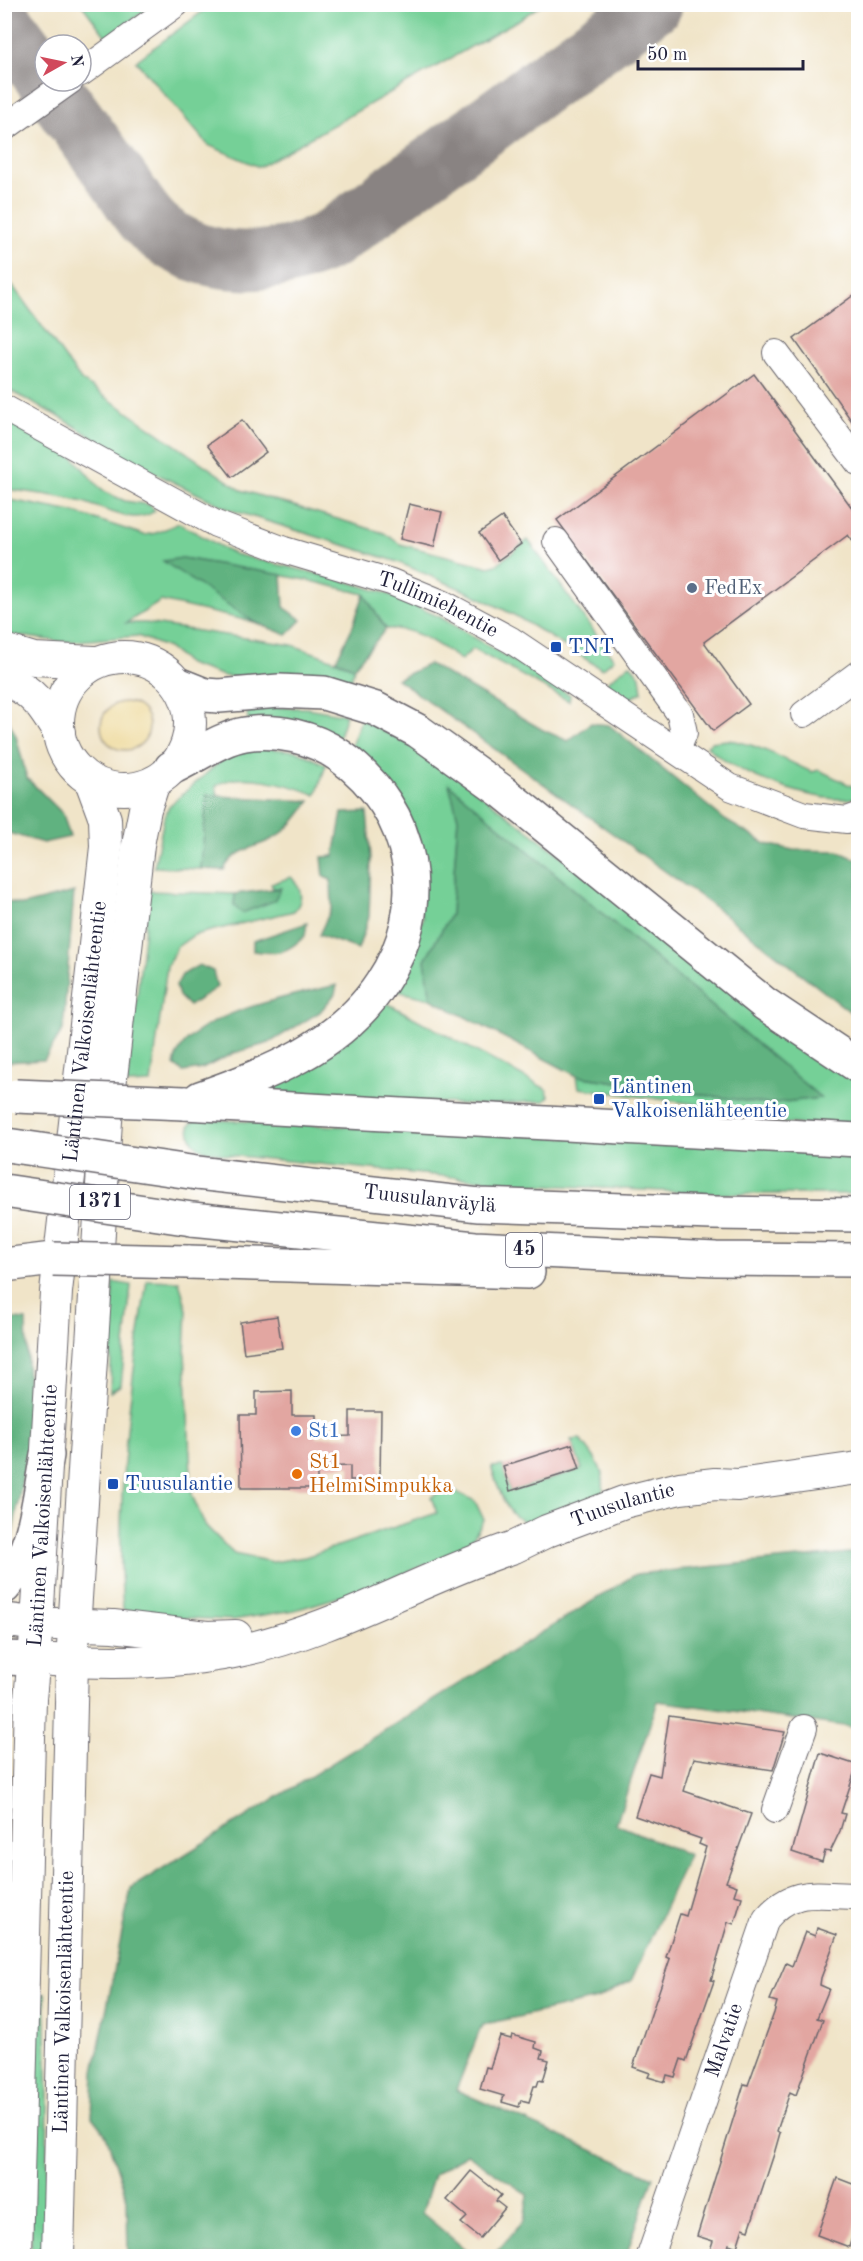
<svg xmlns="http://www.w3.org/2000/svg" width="863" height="2261" font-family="'Old Standard TT',serif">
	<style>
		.green { fill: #75d097; stroke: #4c7969; stroke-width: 1.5 }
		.forest { fill: #60b280; stroke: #416a5e; stroke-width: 1.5 }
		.sand { fill: #eeda9e; stroke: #887e6c; stroke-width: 1.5 }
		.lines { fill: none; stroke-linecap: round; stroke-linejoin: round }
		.taxiway { stroke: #898382; stroke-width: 60 }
		.building { fill: #e2a6a1 }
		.minor-casing { stroke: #6a666c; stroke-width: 28 }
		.major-casing { stroke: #6a666c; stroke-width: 34 }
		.highway-casing { stroke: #6a666c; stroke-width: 36 }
		.minor { stroke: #fff; stroke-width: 26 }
		.major { stroke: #fff; stroke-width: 32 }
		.highway { stroke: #fff; stroke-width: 33 }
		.highway-bridge-casing { stroke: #6a666c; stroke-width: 36; stroke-linecap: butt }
		.highway-bridge { stroke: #fff; stroke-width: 33 }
		.service-dot { fill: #5c6f8a; stroke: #fff; stroke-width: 2 }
		.transit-dot { fill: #1a4fb4; stroke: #fff; stroke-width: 2 }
		.shop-dot { fill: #3f7fe0; stroke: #fff; stroke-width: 2 }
		.food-dot { fill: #e8710a; stroke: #fff; stroke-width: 2 }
		.labels { text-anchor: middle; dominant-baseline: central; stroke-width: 6; stroke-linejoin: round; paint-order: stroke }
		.shield { fill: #fff; stroke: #646476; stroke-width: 1.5 }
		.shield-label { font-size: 20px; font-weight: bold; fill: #22223b }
		.service-label { font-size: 21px; fill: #4e5e75; stroke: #fff; text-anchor: start }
		.street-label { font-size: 21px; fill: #22223b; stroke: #fff }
		.transit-label { font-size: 21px; fill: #164399; stroke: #fff; text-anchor: start }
		.shop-label { font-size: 21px; fill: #366cbe; stroke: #fff; text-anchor: start }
		.food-label { font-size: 21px; fill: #c56008; stroke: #fff; text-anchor: start }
	</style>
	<rect width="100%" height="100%" fill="#fff"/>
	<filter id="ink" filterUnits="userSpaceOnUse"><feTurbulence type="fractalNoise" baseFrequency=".0167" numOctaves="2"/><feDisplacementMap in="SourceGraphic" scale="12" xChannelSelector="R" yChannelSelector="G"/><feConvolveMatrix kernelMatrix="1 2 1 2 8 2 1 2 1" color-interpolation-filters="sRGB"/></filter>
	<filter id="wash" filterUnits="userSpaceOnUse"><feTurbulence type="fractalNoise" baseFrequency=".008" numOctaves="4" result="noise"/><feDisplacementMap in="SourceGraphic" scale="24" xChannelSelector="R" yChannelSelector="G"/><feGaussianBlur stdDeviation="1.35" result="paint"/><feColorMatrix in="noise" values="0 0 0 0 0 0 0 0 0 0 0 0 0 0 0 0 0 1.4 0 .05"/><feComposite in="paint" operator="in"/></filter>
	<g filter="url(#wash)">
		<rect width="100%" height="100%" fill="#f0e4c8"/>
		<!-- green -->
		<g class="green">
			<polygon points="82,5 153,5 107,38"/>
			<polygon points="211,5 211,4 541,5 520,19 259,167 208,145 136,61"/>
			<polygon points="4,274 81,380 241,490 384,533 400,544 489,567 496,565 528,540 614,659 602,669 516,616 475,595 395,561 231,510 128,460 65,420 5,388"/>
			<path d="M5 419 74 458 97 485 107 493 125 501 150 505 155 511C132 527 101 506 79 501 55 495 29 492 5 489Z"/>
			<path d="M5 499 73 512 144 535 156 533 179 523 234 554 335 578 388 594 440 617 570 695 569 701 473 649 461 660C436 644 416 627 386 629L364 594 307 580 182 558 217 595 254 622 161 601 126 623H146L292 645 354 667 351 682 318 676H260L243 678 224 676 188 664 168 648 138 636 65 642 5 634Z"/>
			<polygon points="630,664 640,676 642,692 629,699 606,683"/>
			<polygon points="265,707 307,708 346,715 337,742 248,721 247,711"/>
			<polygon points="361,719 429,755 858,1082 858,1130 748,1120 702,1105 579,1088 577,1076 766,1104 820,1098 450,786 458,818 451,914 425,960 431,999 392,990 423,918 350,749"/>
			<path d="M727 740C757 743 785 760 812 772L819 770 858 789V797C824 808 730 773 707 746L711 742Z"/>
			<path d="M260 748 298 751 326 765 316 795C292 785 239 769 216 786L218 796 207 795 201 869 154 867 164 818 169 806 222 760 241 751Z"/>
			<path d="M291 877C301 887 305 900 294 911L194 935 177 947 167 966 151 1083 127 1084 149 891 235 894 234 906 280 888H273L271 884Z"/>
			<polygon points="385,1002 546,1089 549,1096 545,1101 480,1105 270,1093 270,1088"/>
			<path d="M196 1119 858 1152V1194H721L525 1184 228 1155C206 1150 190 1153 189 1126Z"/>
			<path d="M147 1280 179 1281 187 1310 185 1353 192 1495 205 1525 234 1554 273 1562 305 1557 437 1513 431 1497 448 1488 475 1501 484 1520 471 1541 435 1561 366 1589 295 1610 233 1620 160 1617 123 1610C115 1500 130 1388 147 1280Z"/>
			<polygon points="113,1282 131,1285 121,1385 110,1392"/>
			<path d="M580 1439C596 1458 609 1474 601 1500L527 1522C504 1517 499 1487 491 1467L503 1466 510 1491 582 1469 571 1440Z"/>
			<polygon points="35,1994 45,1994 48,2099 45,2256 31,2256"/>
		</g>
		<!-- forest -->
		<g class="forest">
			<polygon points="182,558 282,575 284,607 302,620 287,635 254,622 163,561"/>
			<polygon points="364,594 386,629 354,667 336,660 352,628"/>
			<polygon points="429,664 543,730 568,741 591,723 609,725 725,820 766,844 793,850 838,851 858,860 858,1018 712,905 397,679"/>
			<polygon points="5,713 16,736 27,778 63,814 70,837 43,843 5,832"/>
			<polygon points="449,784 821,1098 766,1104 577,1076 431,999 425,960 451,914 458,818"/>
			<path d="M207 795 218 796 310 801C299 816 290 829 274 838 257 848 233 849 224 870L201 869Z"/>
			<polygon points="367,812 371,858 369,916 358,949 319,935 332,907 331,880 324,877 322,857 334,856 342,813"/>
			<polygon points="281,888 274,901 242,913 234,906 235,894"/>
			<polygon points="74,892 63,1030 44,1060 5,1062 5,901 23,905"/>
			<path d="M307 923 305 936C287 953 278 955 253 951V941Z"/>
			<polygon points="199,965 213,971 217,987 189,1006 179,996 176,986 182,975"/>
			<path d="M337 985 335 994 320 1012 269 1043 234 1053 202 1069 183 1072 174 1065C181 1014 295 995 337 985Z"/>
			<polygon points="14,1319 26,1320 28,1387 33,1419 12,1538 5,1546 4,1321"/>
			<polygon points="858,1552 858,1728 658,1701 616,1824 689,1855 631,1981 597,1999 482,2025 456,2090 653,2177 626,2256 493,2256 524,2220 528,2195 467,2154 434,2174 422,2213 466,2250 485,2256 128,2256 127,2199 106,2135 92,2117 94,2071 131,1888 636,1574"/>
		</g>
		<!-- sand -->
		<circle class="sand" cx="125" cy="726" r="24"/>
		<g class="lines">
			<!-- taxiway -->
			<g class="taxiway">
				<polyline points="4,23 45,78"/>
				<path d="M47 81C71 115 96 148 120 182 131 197 142 217 156 229 207 271 274 267 330 240L653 4"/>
			</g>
		</g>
		<g id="blocks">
			<!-- building -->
			<g class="building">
				<polygon points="858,292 858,430 794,339"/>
				<polygon points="754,374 858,516 858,549 848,535 704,642 749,704 713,731 557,520"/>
				<polygon points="242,420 266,452 232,477 207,445"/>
				<polygon points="409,504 442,512 434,547 400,539"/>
				<polygon points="502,517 521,544 498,560 479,533"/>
				<polygon points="277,1316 282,1348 244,1353 240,1322"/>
				<polygon points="292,1391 292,1415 316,1415 316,1437 350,1436 350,1411 381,1411 380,1480 350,1480 350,1466 317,1467 317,1488 241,1488 240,1415 256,1415 256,1392"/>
				<polygon points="572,1444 580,1469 510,1491 503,1466"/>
				<polygon points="669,1716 785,1732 773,1770 694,1758 684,1791 751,1814 726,1882 737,1886 734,1895 742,1897 734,1924 728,1922 711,1980 714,1981 686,2061 681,2059 675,2077 667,2075 665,2082 648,2077 650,2073 633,2067 670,1959 666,1957 680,1914 686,1916 706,1847 699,1844 701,1839 635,1816 649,1773 660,1776"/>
				<polygon points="820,1753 857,1765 841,1813 845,1814 840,1831 830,1852 825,1851 822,1862 792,1852"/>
				<polygon points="817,1928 837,1935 821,1978 820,1985 829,1989 817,2018 823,2020 796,2095 790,2092 777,2131 780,2133 774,2154 749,2230 743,2228 737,2247 729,2244 725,2256 708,2256 713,2241 697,2236 744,2084 748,2085 774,2013 777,2002 770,2000 786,1963 792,1966 805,1932 815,1936"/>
				<polygon points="512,2035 536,2042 535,2048 543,2051 541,2058 549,2060 543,2081 539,2080 537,2086 534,2086 529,2102 521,2100 519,2107 502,2102 504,2096 480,2089 486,2067 490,2068 500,2036 511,2039"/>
				<polygon points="471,2171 501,2195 496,2201 505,2208 480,2238 461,2223 467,2217 447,2200"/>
				<polygon points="837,2178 858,2186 858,2219 849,2247 817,2235"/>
			</g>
		</g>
	</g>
	<g filter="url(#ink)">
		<use href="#blocks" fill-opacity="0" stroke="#6a666c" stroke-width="1.5"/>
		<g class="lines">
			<defs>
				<g id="minor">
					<polyline points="81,73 176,4"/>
					<polyline points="4,128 70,81"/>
					<polyline points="776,353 858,462"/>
					<path id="s1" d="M4 408 216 524 284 550 391 582 444 604 511 640 730 787 804 815 847 820 858 816"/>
					<polyline points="556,541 680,714 684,733 677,750"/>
					<polyline points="804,714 858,674"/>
					<polyline points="775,1810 804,1728"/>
					<path id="s2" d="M650 2256 766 1919C794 1886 819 1896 858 1896"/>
				</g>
				<g id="major">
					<polyline points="4,650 34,659 94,662"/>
					<circle cx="124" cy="723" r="66"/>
					<path d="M4 679C33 690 44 708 59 733"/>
					<polyline points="55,1624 113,1626 207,1637 236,1636"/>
					<path id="s3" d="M53 1660C110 1664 187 1663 243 1650 338 1629 423 1577 514 1547L547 1531 624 1502 680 1488 715 1484 738 1485 858 1468"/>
					<path id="s4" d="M16 2256 30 1699 37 1624 56 1292 106 847 105 819 91 781"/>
					<path id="s5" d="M58 2256 72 1662 106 1121 138 845 145 809 154 782"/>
				</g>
				<g id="highway">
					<polyline points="180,685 205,695 219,696 279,691 324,693 376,709 418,731 503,792 765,1004 858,1066"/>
					<path d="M171 768C194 758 220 738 245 734 278 729 313 737 340 756 416 810 433 907 381 984 340 1047 267 1074 200 1098"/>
					<polyline points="184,1103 858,1140"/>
					<path id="s6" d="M197 1173 479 1205 712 1213 858 1215"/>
					<polyline points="192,1219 475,1248 716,1259 858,1260"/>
					<polyline points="188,1262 528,1272"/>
					<polyline points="4,1265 53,1259"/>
					<path d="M4 1587C36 1551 38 1501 47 1455"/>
					<polyline points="4,1620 37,1624"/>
					<polyline points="4,1658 34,1659"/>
				</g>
			</defs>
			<!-- minor casing -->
			<use href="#minor" class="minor-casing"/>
			<!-- major casing -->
			<use href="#major" class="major-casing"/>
			<!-- highway casing -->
			<use href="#highway" class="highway-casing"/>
			<!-- minor -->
			<use href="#minor" class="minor"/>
			<!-- major -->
			<use href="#major" class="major"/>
			<!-- highway -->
			<use href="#highway" class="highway"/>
			<defs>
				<g id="highway-bridge">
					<polyline points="16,1096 184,1103"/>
					<polyline points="7,1145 197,1173"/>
					<polyline points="4,1191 192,1219"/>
					<polyline points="53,1259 188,1262"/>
				</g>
			</defs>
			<!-- highway-bridge casing -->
			<use href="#highway-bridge" class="highway-bridge-casing"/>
			<!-- highway-bridge -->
			<use href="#highway-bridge" class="highway-bridge"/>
		</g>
	</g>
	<!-- markers -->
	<circle class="service-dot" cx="692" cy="588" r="6"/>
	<g class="transit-dot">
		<rect x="550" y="641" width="12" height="12" rx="3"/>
		<rect x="593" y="1093" width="12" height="12" rx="3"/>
		<rect x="107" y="1478" width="12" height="12" rx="3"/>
	</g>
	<circle class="shop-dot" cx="296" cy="1431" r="6"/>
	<circle class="food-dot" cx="297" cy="1474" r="6"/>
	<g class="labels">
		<!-- shield labels -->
		<g class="shield">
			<rect x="70" y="1185" width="60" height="34" rx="4.5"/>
			<rect x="506" y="1233" width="36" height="34" rx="4.5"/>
		</g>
		<g class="shield-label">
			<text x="100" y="1202">1371</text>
			<text x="524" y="1250">45</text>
		</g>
		<!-- service labels -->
		<g class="service-label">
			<text x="704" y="588">FedEx</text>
		</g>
		<!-- street labels -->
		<g class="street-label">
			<text stroke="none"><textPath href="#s1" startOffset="478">Tullimiehentie</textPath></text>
			<text stroke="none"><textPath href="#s4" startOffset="1227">Läntinen Valkoisenlähteentie</textPath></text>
			<text stroke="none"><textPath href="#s6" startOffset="234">Tuusulanväylä</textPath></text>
			<text stroke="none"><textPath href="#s3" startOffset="598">Tuusulantie</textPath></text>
			<text stroke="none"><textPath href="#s4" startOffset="741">Läntinen Valkoisenlähteentie</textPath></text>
			<text stroke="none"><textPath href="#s5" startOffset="254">Läntinen Valkoisenlähteentie</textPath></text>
			<text stroke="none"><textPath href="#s2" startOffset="228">Malvatie</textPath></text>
		</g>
		<!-- transit labels -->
		<g class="transit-label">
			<text x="568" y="647">TNT</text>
			<text x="611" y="1087">Läntinen<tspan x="611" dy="24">Valkoisenlähteentie</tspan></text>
			<text x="125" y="1484">Tuusulantie</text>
		</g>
		<!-- shop labels -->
		<g class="shop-label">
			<text x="308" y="1431">St1</text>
		</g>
		<!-- food labels -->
		<g class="food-label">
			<text x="309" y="1462">St1<tspan x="309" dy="24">HelmiSimpukka</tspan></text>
		</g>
	</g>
	<!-- margin -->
	<rect width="863" height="2261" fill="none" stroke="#fff" stroke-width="24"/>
	<!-- north arrow -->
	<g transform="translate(63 63) rotate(81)"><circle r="28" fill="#ffffff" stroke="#a7a7b1" stroke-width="1.5"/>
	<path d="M0-4.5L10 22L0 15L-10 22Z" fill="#d1495b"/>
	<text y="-9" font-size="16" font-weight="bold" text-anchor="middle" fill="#22223b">N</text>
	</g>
	<!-- scale -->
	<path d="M638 60v9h165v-9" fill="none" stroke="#22223b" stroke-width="3"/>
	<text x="647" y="60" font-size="18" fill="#22223b" stroke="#ffffff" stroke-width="4.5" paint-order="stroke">50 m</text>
</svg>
